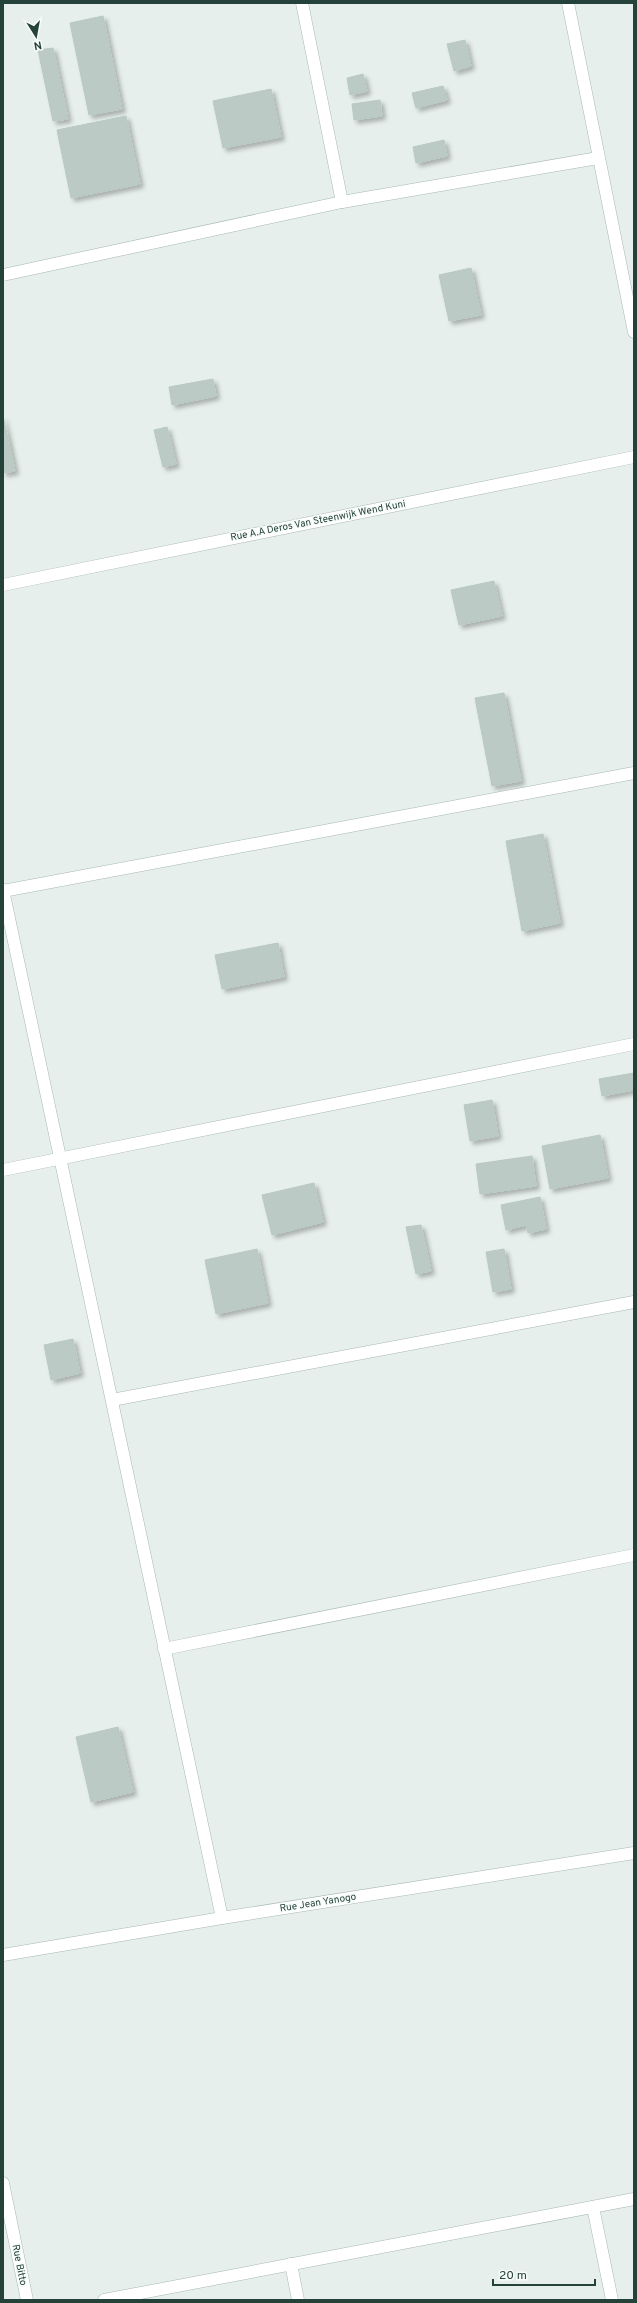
<svg xmlns="http://www.w3.org/2000/svg" width="637" height="2303" font-family="Overpass,sans-serif">
	<style>
		.building { fill: #bbcac4; stroke: #b8c9c2; filter: url(#shadow) }
		.lines { fill: none; stroke-linecap: round; stroke-linejoin: round }
		.minor-casing { stroke: #a8b8b2; stroke-width: 13 }
		.minor { stroke: #fff; stroke-width: 12 }
		.labels { text-anchor: middle; dominant-baseline: central; stroke-width: 3; stroke-linejoin: round; paint-order: stroke }
		.street-label { font-size: 10px; fill: #24423a; stroke: #f7fbf9 }
	</style>
	<defs>
		<filter id="shadow"><feDropShadow dx="3.5" dy="3.5" stdDeviation="2" flood-color="#0004"/></filter>
	</defs>
	<rect width="100%" height="100%" fill="#e6efeb"/>
	<!-- building -->
	<g class="building">
		<polygon points="103,16 122,109 89,115 70,23"/>
		<polygon points="465,40 471,66 454,71 447,44"/>
		<polygon points="53,48 68,119 53,121 38,50"/>
		<polygon points="363,74 367,91 350,95 347,78"/>
		<polygon points="443,86 447,100 416,108 412,93"/>
		<polygon points="271,89 281,137 223,148 213,101"/>
		<polygon points="380,100 382,116 354,120 352,104"/>
		<polygon points="126,116 140,184 71,198 57,130"/>
		<polygon points="444,140 447,156 416,163 413,147"/>
		<polygon points="471,268 481,315 449,321 439,275"/>
		<polygon points="213,379 216,396 172,405 169,387"/>
		<polygon points="3,416 15,471 3,473"/>
		<polygon points="167,427 176,464 163,467 154,430"/>
		<polygon points="494,581 502,616 459,625 451,590"/>
		<polygon points="504,693 521,781 492,786 475,698"/>
		<polygon points="543,834 560,923 522,931 506,841"/>
		<polygon points="278,943 284,977 222,989 215,955"/>
		<polygon points="634,1073 634,1090 602,1096 599,1079"/>
		<polygon points="492,1100 498,1136 470,1141 464,1105"/>
		<polygon points="600,1135 608,1178 550,1189 542,1146"/>
		<polygon points="532,1156 536,1186 480,1194 476,1164"/>
		<polygon points="314,1183 323,1222 272,1235 262,1195"/>
		<polygon points="540,1197 546,1229 528,1233 526,1225 506,1230 501,1205"/>
		<polygon points="421,1225 431,1271 416,1274 406,1227"/>
		<polygon points="257,1249 268,1303 216,1314 205,1260"/>
		<polygon points="504,1249 511,1289 493,1292 486,1252"/>
		<polygon points="73,1339 80,1373 51,1380 44,1345"/>
		<polygon points="118,1727 133,1792 91,1802 76,1737"/>
	</g>
	<g class="lines">
		<defs>
			<g id="minor">
				<polyline points="302,3 342,202"/>
				<polyline points="568,3 634,332"/>
				<polyline points="3,275 342,202 598,158"/>
				<polyline points="3,585 634,457"/>
				<polyline points="3,890 222,1918"/>
				<polyline points="3,891 634,773"/>
				<polyline points="3,1170 634,1044"/>
				<polyline points="112,1400 634,1302"/>
				<polyline points="164,1649 634,1555"/>
				<polyline points="3,1955 222,1918 634,1853"/>
				<polyline points="3,2183 27,2300"/>
				<polyline points="593,2207 612,2300"/>
				<polyline points="291,2264 298,2300"/>
				<polyline points="104,2300 634,2199"/>
			</g>
		</defs>
		<!-- minor casing -->
		<use href="#minor" class="minor-casing"/>
		<!-- minor -->
		<use href="#minor" class="minor"/>
	</g>
	<g class="labels">
		<!-- street labels -->
		<g class="street-label">
			<text transform="translate(318 521) rotate(-11)">Rue A.A Deros Van Steenwijk Wend Kuni</text>
			<text transform="translate(318 1903) rotate(-9)">Rue Jean Yanogo</text>
			<text transform="translate(19 2265) rotate(79)">Rue Bitto</text>
		</g>
	</g>
	<!-- border -->
	<rect width="637" height="2303" fill="none" stroke="#24423a" stroke-width="8"/>
	<!-- north arrow -->
	<g transform="translate(36 36) rotate(169)" stroke="#f7fbf9" stroke-width="3" paint-order="stroke">
	<path d="M0-3L7 15L0 10L-7 15Z" fill="#24423a"/>
	<text y="-6" font-size="11" font-weight="bold" text-anchor="middle" fill="#24423a">N</text>
	</g>
	<!-- scale -->
	<path d="M493 2279v6h102v-6" fill="none" stroke="#24423a" stroke-width="2"/>
	<text x="499" y="2279" font-size="12" fill="#24423a" stroke="#f7fbf9" stroke-width="3" paint-order="stroke">20 m</text>
</svg>
